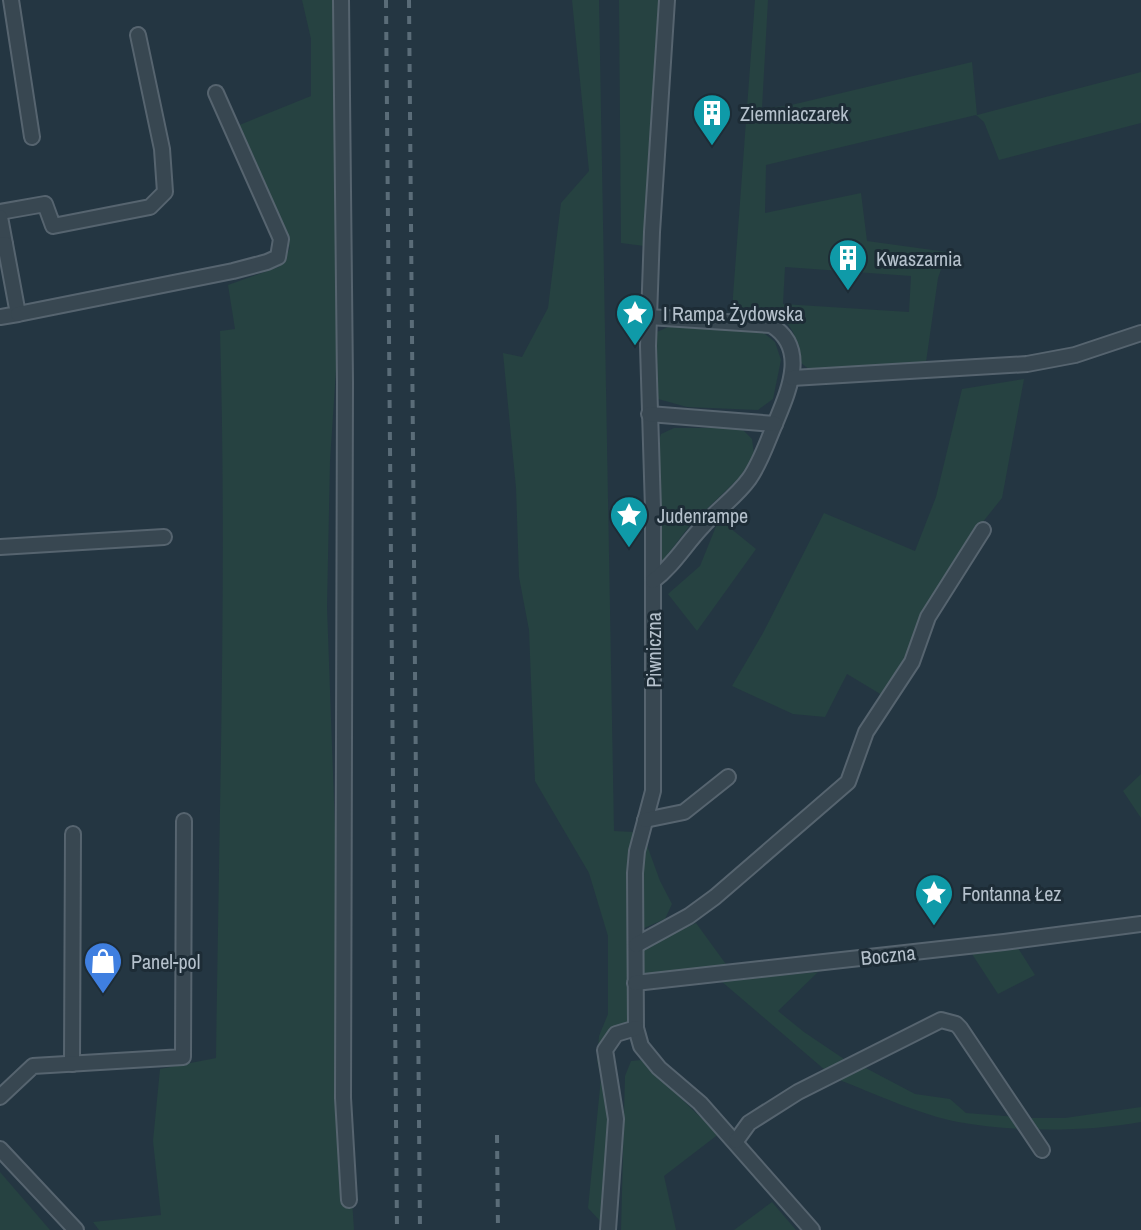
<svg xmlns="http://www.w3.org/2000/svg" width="1141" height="1230" font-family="'Archivo Narrow',sans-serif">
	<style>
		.green { fill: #264241; fill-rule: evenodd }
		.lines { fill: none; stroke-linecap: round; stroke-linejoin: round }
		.minor-casing { stroke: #56646f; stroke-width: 18 }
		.minor { stroke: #384751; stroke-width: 14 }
		.rail { stroke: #5a6c78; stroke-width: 4; stroke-dasharray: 8 8; stroke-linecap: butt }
		.labels { text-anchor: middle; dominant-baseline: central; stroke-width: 6; stroke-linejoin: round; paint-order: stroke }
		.poi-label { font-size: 20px; fill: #b5c1cc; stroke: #1d2c36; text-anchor: start }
		.street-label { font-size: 20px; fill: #b5c1cc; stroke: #1d2c36 }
	</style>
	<rect width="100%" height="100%" fill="#243642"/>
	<!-- green -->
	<g class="green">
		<path d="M302 0H334L336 256 341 294 330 461 327 607 344 1079 354 1230H99L93 1222 161 1215 153 1141 160 1069 216 1058C219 816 227 573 220 331L235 329 228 285 279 267 290 248 266 187 237 126 311 96V39Z"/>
		<polygon points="572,0 599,0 614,831 633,832 627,891 630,1017 627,1023 606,1036 599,1054 611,1104 602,1223 588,1208 601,1078 597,1060 599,1036 608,1014 608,936 589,873 535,781 529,630 519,577 516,488 503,353 522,357 548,308 561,203 589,171"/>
		<polygon points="619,0 660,0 644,246 621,243"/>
		<path d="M755 0H768L762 108 787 106 972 62 977 115 1141 72V123L999 160 984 122 976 115 766 165 765 213 861 193 867 241 947 252 938 278 926 362 810 370 801 363 793 332 782 315 732 310ZM785 267 911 276 909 312 783 304Z"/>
		<polygon points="675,324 760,330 775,342 781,360 773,399 758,410 687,407 658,399 653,341 657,332"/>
		<polygon points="1024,379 1002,498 970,538 905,665 882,695 847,674 825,717 793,714 732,686 763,633 824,513 915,551 936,497 962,389"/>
		<polygon points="674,428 741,428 752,439 754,454 740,477 690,525 662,562 659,554 655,453 661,434"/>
		<polygon points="719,519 756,549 697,631 668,594 700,566"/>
		<polygon points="1141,774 1141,818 1123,791"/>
		<polygon points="644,837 660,881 672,904 665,919 642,929 640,864"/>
		<polygon points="696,923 728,967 644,975 642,949"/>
		<polygon points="1018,948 1035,975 998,994 972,954"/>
		<polygon points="818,972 778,1011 804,1032 844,1059 825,1070 721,981"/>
		<polygon points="642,1060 698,1115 720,1133 664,1176 676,1230 621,1230 625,1076 631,1061"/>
		<path d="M860 1065 915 1094 950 1099 966 1113 1030 1118H1065L1141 1107V1122C1086 1132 1013 1132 958 1122 921 1115 873 1093 837 1079Z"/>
		<polygon points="0,1172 50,1230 0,1230"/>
		<polygon points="772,1202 796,1230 734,1230"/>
	</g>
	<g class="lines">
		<defs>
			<g id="minor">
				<polyline points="11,0 32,137"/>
				<polyline points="341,0 345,382 343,1098 349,1200"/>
				<polyline points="667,0 652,232 648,346 653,509 653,791 637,851 635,873 636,1028 641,1046 659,1068 700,1103 812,1230"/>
				<polyline points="0,212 45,204 53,226 150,207 165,192 162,149 138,35"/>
				<polyline points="0,217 5,244"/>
				<polyline points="0,245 5,244 18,314 0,317"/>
				<polyline points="18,314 233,271 267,262 278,257 281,239 216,93"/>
				<path d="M649 317 771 325C809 348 788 392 775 424 767 442 761 462 749 479 736 497 717 510 702 527 685 545 673 566 653 581"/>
				<polyline points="792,378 1027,364 1075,355 1141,333"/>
				<polyline points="649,414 775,424"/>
				<polyline points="0,547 164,537"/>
				<polyline points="645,820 684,812 728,777"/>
				<polyline points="636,945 689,916 715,897 848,782 866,732 912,662 928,617 983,530"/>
				<polyline points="635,983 1004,942 1141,924"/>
				<polyline points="72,1064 73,834"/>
				<polyline points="0,1097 33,1066 183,1057 184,821"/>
				<polyline points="736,1141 749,1123 798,1092 941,1020 956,1024 960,1028 1042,1150"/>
				<polyline points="0,1149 76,1230"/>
				<polyline points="608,1230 616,1119 605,1050 616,1034 636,1028"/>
			</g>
		</defs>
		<!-- minor casing -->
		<use href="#minor" class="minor-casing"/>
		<!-- minor -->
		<use href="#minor" class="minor"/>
		<!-- rail -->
		<g class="rail">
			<polyline points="386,0 397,1230"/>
			<polyline points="409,0 420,1230"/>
			<polyline points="497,1135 498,1230"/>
		</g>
	</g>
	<!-- icons -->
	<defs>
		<symbol id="building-pin" viewBox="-11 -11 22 30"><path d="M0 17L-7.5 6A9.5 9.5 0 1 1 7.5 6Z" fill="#0f9aa8" stroke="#1d2c36"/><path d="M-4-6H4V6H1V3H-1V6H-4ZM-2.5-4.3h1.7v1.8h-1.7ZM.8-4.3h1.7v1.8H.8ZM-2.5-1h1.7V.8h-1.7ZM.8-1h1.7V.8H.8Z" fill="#fff"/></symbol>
		<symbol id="sight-pin" viewBox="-11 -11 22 30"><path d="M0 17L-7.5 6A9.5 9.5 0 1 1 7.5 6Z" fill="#0f9aa8" stroke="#1d2c36"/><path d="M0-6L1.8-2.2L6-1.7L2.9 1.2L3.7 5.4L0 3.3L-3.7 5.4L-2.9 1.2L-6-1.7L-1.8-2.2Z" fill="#fff"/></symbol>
		<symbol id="shop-pin" viewBox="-11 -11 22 30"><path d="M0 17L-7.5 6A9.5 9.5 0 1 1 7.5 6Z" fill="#3f7fe0" stroke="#1d2c36"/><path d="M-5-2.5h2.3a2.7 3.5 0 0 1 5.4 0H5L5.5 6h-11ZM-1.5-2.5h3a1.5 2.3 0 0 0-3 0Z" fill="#fff"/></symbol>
	</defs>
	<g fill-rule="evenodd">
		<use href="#building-pin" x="690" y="91" width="44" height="60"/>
		<use href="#building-pin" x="826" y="236" width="44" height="60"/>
		<use href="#sight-pin" x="613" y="291" width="44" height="60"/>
		<use href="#sight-pin" x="607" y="493" width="44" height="60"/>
		<use href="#sight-pin" x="912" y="871" width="44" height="60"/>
		<use href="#shop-pin" x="81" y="939" width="44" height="60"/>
	</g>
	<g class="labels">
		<!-- poi labels -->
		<g class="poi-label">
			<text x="740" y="113">Ziemniaczarek</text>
			<text x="876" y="258">Kwaszarnia</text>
			<text x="663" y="313">I Rampa Żydowska</text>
			<text x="657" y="515">Judenrampe</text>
			<text x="962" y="893">Fontanna Łez</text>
			<text x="131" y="961">Panel-pol</text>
		</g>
		<!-- street labels -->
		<g class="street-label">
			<text transform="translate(653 650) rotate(-90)">Piwniczna</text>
			<text transform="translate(888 955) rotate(-6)">Boczna</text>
		</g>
	</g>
</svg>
